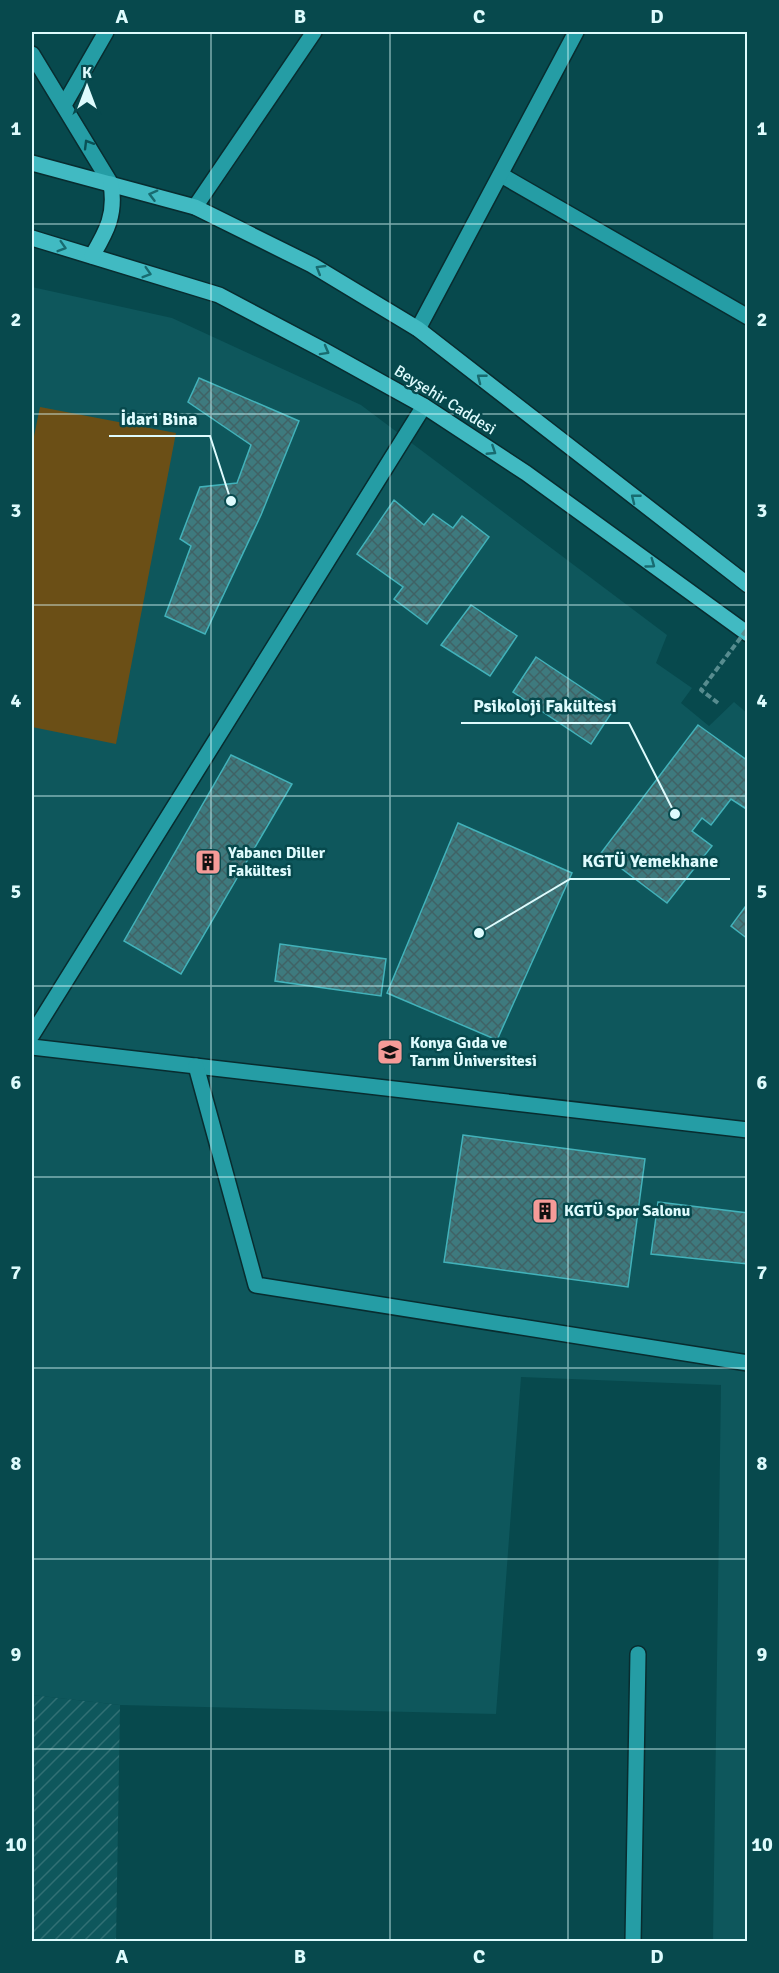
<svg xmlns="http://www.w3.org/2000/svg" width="779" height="1973" font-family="Signika,sans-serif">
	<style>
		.built { fill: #0e575c }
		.industrial { fill: url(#industrial-furrows) }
		.pitch { fill: #6b4f16 }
		.building { fill: url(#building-cross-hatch); stroke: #42b2ba; stroke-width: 1.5 }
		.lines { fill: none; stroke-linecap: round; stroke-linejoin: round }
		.service-casing { stroke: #082c2f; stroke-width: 18 }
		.minor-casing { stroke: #082c2f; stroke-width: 18 }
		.tertiary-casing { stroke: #082c2f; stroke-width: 18 }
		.primary-casing { stroke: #082c2f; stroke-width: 18 }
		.service { stroke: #259da5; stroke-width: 15 }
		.minor { stroke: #259da5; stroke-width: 15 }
		.tertiary { stroke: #259da5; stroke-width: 15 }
		.primary { stroke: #41bac2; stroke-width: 15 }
		.path-bridge { stroke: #578c8f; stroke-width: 4; stroke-dasharray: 6 3; stroke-linecap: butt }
		.oneway { stroke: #0a5156 }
		.oneway2 { stroke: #186b70 }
		.grid { fill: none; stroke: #defbfd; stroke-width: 1.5; stroke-opacity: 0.55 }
		.labels { text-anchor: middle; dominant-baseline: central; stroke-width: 5; stroke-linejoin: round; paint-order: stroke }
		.street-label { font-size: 16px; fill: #defbfd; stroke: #07494d }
		.poi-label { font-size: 16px; font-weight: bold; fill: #defbfd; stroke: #07494d; text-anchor: start }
		.leader { fill: none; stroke: #defbfd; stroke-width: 2 }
		.callout-dot { fill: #defbfd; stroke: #07494d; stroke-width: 2 }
		.callout-label { font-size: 18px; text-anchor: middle; font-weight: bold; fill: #defbfd; stroke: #07494d; stroke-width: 5; stroke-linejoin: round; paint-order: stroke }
		.neatline { fill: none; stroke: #defbfd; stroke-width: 2 }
		.grid-label { font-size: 20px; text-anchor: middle; font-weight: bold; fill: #defbfd }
	</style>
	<defs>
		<pattern id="industrial-furrows" width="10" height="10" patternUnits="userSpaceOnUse" patternTransform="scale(1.5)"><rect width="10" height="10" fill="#0e575c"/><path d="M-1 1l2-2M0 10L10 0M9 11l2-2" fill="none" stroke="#317074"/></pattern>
		<pattern id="building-cross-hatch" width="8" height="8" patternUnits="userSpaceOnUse" patternTransform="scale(1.5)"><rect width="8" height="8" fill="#3e7a7e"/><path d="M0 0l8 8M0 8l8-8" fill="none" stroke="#406265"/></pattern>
	</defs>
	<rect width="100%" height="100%" fill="#07494d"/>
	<!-- built -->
	<polygon class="built" points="32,287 172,318 361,405 667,635 656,663 692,688 681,703 709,726 734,702 747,713 747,1941 713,1941 721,1385 521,1377 496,1714 120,1705 32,1695"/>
	<!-- industrial -->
	<polygon class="industrial" points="32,1695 120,1705 116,1941 32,1941"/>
	<!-- pitch -->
	<polygon class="pitch" points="40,407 176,433 116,744 32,727 32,446"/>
	<!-- building -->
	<g class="building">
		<polygon points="199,378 299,421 261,515 205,634 165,616 191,546 180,539 200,487 237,483 251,445 188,402"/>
		<polygon points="394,500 424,525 433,514 453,528 462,516 489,537 427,624 394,599 403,587 357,554"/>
		<polygon points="471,605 517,636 490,676 441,645"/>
		<polygon points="536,657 614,709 591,744 513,692"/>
		<polygon points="698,725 748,761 748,810 731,799 711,825 702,818 692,831 712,846 667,903 601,853"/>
		<polygon points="231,755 292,784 181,974 124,941"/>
		<polygon points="458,823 572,873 497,1040 387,993"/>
		<polygon points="748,903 748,939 731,926"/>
		<polygon points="280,944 386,959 381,996 275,981"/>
		<polygon points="463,1135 645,1159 628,1287 444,1262"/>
		<polygon points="658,1202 748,1213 748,1264 651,1254"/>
	</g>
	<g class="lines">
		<defs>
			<g id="service">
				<polyline points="32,1035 424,406"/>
				<polyline points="32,1047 748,1130"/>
				<polyline points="196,1066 256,1285 748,1363"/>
				<polyline points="633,1942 638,1654"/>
			</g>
			<g id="minor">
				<polyline points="64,105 106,32"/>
				<polyline points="501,175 748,317"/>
				<polyline points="195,207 314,32"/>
				<polyline points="418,329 576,32"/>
			</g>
			<polyline id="tertiary" points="32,54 111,184"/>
			<g id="primary">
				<polyline points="32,163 195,207 312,265 418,329 748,585"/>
				<polyline points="32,238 219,295 325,351 424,406 526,473 748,634"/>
				<path d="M92 256C107 231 116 214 111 184"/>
			</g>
		</defs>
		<!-- service casing -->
		<use href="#service" class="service-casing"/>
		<!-- minor casing -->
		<use href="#minor" class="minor-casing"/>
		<!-- tertiary casing -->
		<use href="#tertiary" class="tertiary-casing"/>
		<!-- primary casing -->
		<use href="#primary" class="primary-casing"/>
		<!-- service -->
		<use href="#service" class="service"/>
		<!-- minor -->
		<use href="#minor" class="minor"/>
		<!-- tertiary -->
		<use href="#tertiary" class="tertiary"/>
		<!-- primary -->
		<use href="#primary" class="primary"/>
		<!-- path-bridge -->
		<polyline class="path-bridge" points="718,703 701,690 748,628"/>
	</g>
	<!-- one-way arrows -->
	<defs><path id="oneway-chevron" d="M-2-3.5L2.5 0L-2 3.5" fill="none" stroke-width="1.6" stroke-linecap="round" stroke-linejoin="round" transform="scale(1.5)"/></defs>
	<use class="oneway" href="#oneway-chevron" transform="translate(88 144) rotate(-121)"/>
	<g class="oneway2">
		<use href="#oneway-chevron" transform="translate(153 195) rotate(-165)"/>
		<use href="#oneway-chevron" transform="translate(62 247) rotate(17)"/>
		<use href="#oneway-chevron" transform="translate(320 269) rotate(-149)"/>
		<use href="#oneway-chevron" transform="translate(147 273) rotate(17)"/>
		<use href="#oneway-chevron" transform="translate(325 351) rotate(29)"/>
		<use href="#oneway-chevron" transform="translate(481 378) rotate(-142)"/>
		<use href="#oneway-chevron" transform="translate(492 451) rotate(33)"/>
		<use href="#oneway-chevron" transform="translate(635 498) rotate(-142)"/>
		<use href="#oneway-chevron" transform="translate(651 564) rotate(36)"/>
	</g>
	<!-- grid -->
	<path class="grid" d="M211 32V1942M390 32V1942M568 32V1942M32 224H748M32 414H748M32 605H748M32 796H748M32 986H748M32 1177H748M32 1368H748M32 1559H748M32 1749H748"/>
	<!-- icons -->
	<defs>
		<symbol id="building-square" viewBox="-11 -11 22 22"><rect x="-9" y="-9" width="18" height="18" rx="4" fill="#f59b98" stroke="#07494d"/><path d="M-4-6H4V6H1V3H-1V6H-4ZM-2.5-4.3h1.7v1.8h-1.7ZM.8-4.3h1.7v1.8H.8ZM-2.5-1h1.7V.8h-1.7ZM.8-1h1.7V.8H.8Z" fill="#111"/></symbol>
		<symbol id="university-square" viewBox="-11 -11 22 22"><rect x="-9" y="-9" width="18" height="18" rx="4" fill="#f59b98" stroke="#07494d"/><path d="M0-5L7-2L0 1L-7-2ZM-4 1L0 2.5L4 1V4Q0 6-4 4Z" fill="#111"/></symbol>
	</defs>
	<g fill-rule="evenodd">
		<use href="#building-square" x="193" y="847" width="30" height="30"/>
		<use href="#university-square" x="375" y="1037" width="30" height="30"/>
		<use href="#building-square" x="530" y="1196" width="30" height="30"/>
	</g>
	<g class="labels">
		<!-- street labels -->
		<g class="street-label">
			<text transform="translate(445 400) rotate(32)">Beyşehir Caddesi</text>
		</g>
		<!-- poi labels -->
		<g class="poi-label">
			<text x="228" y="853">Yabancı Diller<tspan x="228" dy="18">Fakültesi</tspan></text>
			<text x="410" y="1043">Konya Gıda ve<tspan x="410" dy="18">Tarım Üniversitesi</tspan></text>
			<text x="564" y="1211">KGTÜ Spor Salonu</text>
		</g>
	</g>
	<!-- callouts -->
	<path class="leader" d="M231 501L210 436H109M675 814L629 723H461M479 933L570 879H730"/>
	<g class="callout-dot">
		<circle cx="231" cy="501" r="6"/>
		<circle cx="675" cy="814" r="6"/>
		<circle cx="479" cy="933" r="6"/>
	</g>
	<g class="callout-label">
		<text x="159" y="425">İdari Bina</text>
		<text x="545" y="712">Psikoloji Fakültesi</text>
		<text x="650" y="867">KGTÜ Yemekhane</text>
	</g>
	<!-- border -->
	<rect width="779" height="1973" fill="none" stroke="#07494d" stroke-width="66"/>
	<!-- north arrow -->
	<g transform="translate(87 87)" stroke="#07494d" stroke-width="4.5" paint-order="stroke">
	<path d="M0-4.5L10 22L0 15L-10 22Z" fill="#defbfd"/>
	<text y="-9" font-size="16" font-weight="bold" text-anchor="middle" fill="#defbfd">K</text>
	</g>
	<rect x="33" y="33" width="713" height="1907" class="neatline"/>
	<g class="grid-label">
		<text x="122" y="23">A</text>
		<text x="300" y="23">B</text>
		<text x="479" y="23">C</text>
		<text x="657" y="23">D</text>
		<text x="16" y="135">1</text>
		<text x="762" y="135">1</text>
		<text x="16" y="326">2</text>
		<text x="762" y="326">2</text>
		<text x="16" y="517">3</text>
		<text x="762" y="517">3</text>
		<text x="16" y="707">4</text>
		<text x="762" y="707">4</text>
		<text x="16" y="898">5</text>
		<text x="762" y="898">5</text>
		<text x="16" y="1089">6</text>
		<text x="762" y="1089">6</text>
		<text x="16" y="1279">7</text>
		<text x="762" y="1279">7</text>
		<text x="16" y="1470">8</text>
		<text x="762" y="1470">8</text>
		<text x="16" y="1661">9</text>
		<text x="762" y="1661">9</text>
		<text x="16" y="1851">10</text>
		<text x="762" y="1851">10</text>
		<text x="122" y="1963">A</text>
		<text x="300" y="1963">B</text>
		<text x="479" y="1963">C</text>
		<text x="657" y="1963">D</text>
	</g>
</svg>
